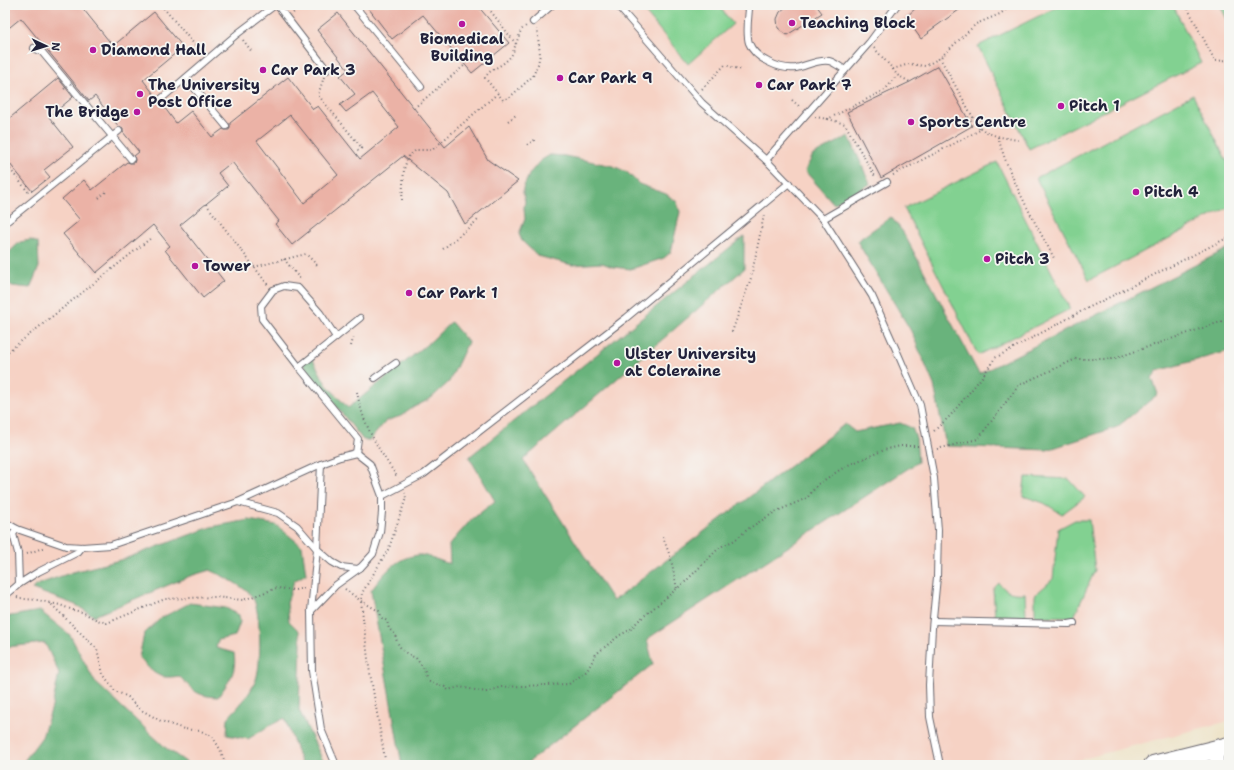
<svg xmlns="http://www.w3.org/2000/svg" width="1234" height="770" font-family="'Shantell Sans',sans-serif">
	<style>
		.built { fill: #f6d2c4 }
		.green { fill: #82d191; stroke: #527a66 }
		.forest { fill: #69b37b; stroke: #466a5b }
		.building { fill: #ebb2a6; fill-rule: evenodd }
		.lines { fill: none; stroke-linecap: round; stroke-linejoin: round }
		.service-casing { stroke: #69666d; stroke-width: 8 }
		.minor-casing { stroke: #69666d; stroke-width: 15 }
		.secondary-casing { stroke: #69666d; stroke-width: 20 }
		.path { stroke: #69666d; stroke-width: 2; stroke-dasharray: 1 3; stroke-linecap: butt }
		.service { stroke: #fff; stroke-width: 6 }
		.minor { stroke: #fff; stroke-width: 13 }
		.secondary { stroke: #fff; stroke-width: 18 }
		.path-bridge { stroke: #69666d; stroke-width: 2; stroke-dasharray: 1 3; stroke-linecap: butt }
		.poi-dot { fill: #b5179e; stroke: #f6f6f2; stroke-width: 1.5 }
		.labels { text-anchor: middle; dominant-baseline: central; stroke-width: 3.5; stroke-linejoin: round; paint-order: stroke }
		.poi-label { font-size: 15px; font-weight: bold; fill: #22223b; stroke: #f6f6f2; text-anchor: start }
	</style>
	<rect width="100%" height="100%" fill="#f6f6f2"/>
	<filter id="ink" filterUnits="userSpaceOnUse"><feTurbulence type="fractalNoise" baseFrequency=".025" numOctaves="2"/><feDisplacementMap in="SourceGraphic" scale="8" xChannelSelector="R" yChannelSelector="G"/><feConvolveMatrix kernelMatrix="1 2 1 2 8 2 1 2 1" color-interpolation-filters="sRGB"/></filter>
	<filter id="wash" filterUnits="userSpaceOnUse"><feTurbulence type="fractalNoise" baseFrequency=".012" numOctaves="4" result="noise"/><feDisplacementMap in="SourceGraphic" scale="16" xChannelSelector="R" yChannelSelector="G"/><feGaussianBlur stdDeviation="0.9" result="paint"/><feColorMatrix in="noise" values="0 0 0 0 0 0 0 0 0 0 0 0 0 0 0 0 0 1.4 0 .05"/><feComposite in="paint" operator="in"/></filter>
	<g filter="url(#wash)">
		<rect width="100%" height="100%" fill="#eee4ca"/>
		<!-- built -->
		<polygon class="built" points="5,5 1229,5 1229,721 1059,765 5,765"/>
		<!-- green -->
		<g class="green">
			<polygon points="639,5 718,5 733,24 688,64"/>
			<polygon points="1061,5 1173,5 1201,63 1029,149 978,46"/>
			<polygon points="1220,5 1229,5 1229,23"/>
			<polygon points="1193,95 1229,165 1229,207 1089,280 1036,178"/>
			<polygon points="997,162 1070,309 978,355 904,208"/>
			<polygon points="1025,477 1069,479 1085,497 1062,514 1044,503 1023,496"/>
			<polygon points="1075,520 1089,520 1095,570 1074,617 1035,616 1035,595 1053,579 1058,529"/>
			<path d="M999 583C1007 593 1013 594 1025 593L1026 616H995L993 589Z"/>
		</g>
		<!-- forest -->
		<g class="forest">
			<polygon points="849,136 870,184 834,204 805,171 813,155"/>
			<polygon points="550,155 565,156 613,166 627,172 639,184 666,194 677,202 680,212 671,252 664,258 631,269 613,267 602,263 572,265 538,256 522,241 519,234 525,219 524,208 525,201 523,193 523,188 530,173 540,161"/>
			<polygon points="891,217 903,232 979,374 1229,248 1229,351 1157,371 1152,378 1158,394 1117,427 1047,450 946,446 934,385 911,331 857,241"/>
			<path d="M744 236V269L523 460 613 601 845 424 855 432 900 423 912 428 916 438 918 462 647 639 653 664 525 765H402L371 591C383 574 397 556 420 555 428 555 442 562 450 564L449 545 470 521 495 501 469 457Z"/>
			<polygon points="31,240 38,243 39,267 30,288 12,286 5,280 5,256 20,242"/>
			<polygon points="451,322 468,342 449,382 430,399 414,407 401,416 386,421 370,440 363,440 301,362 310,354 326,384 348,408 431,341"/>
			<path d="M249 520 276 525 302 546 306 574 294 581 287 603 289 621 299 631 301 643 299 710 325 765H302L285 718 269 726 248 739 227 735 228 718C238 707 249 696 255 682 262 668 261 612 253 598 246 587 221 575 210 570L190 576 94 616 76 605 32 589 39 584 73 572 124 559 211 527Z"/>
			<path d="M190 603 226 608 239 615 240 622 235 636 218 640 216 648 234 653C237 673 229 681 218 697 196 696 194 691 179 676 157 680 154 673 139 658L144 634 161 618Z"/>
			<polygon points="40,611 70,635 95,682 166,748 190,765 21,765 42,737 52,707 59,673 45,643 6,647 5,643 5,617"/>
		</g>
		<g id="blocks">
			<!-- building -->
			<g class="building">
				<path d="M5 5H80L113 46 154 12 183 47 143 80 157 98V102L161 103 176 123 191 111 212 137 223 129 225 130H229L230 127V123L288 77 313 109 318 106 360 159 399 127 372 93 346 112 340 105 355 94 340 76 348 70 317 30 338 13 445 147 469 127 488 160 518 181 465 224 448 193 403 156 292 245 275 224 279 221 232 162 218 173 228 186 180 225 224 281 203 298 165 250 170 246 153 225 96 273 63 234 80 220 62 199 84 180 92 190 127 162 130 163H134L135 160 134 156 139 152 123 132V129L119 127 95 96 89 101 21 18 5 31ZM290 115 338 175 304 203 257 141Z"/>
				<polygon points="366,5 477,5 509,43 472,73 423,15 392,39"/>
				<polygon points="788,5 816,5 822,13 787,35 778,28 777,19 780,12"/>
				<polygon points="919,5 966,5 928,32 929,33 921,39 911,25 909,27 903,20"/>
				<polygon points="938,66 972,126 881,178 847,112 910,82"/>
				<polygon points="58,78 73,97 49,117 73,147 44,170 50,177 32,191 5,158 5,122"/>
			</g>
		</g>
	</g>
	<g filter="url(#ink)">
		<use href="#blocks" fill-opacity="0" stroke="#69666d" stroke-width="1"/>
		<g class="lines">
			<defs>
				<g id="service">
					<polyline points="277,5 327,70"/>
					<polyline points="354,5 421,87"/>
					<polyline points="617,5 702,103 766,160 823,219 872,296 898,354 920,405 934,478 938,530 937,577 932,628 929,685 930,717 940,765"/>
					<path d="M746 5 749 9C748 20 746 34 749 43 755 59 780 70 796 68 806 66 818 59 829 61 834 62 840 67 845 70"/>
					<polyline points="533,22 552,5"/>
					<polyline points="34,48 42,52 131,159"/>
					<polyline points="186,78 226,126"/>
					<polyline points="161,99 237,34 275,5"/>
					<polyline points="766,160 869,43 897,5"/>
					<polyline points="823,219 887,182"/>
					<polyline points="5,223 119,131"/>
					<polyline points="299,367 262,319 261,306 273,290 284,286 298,288 320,313 336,337"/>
					<polyline points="375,378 396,363"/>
					<polyline points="356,453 358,439 299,367 360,318"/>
					<polyline points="321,464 317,549 311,611 312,671 321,729 336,765"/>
					<polyline points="382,496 424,474 626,318 789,183"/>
					<polyline points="238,502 278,513 297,526 317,549 332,562 341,567 358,569 360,568"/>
					<polyline points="5,522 17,529 66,546 82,547 111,545 238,502 321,464 340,457 356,453 370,464 382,496 382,512 380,532 373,554 361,567 336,585 311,611"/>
					<polyline points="17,529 13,534 18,553 19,584"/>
					<polyline points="5,596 19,584 38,572 78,552 82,547"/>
					<polyline points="933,621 1069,624 1074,623"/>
				</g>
				<polyline id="minor" points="1216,750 1217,765"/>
				<polyline id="secondary" points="1153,765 1229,746"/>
			</defs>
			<!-- service casing -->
			<use href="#service" class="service-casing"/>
			<!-- minor casing -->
			<use href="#minor" class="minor-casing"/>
			<!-- secondary casing -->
			<use href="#secondary" class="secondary-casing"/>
			<!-- path -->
			<g class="path">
				<polyline points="161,5 200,51"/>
				<path d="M486 5 516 44C514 48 513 55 509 58 501 68 491 67 485 78L503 100 510 97 533 76 538 64 540 54 537 29"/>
				<polyline points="1186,5 1215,61 1229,60"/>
				<polyline points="293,13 303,5"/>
				<polyline points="243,40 252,52"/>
				<polyline points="516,44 521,30 526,26"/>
				<polyline points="874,48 893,69 909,64 925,66 940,58 976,24 1000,14 1012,5"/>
				<polyline points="893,69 897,75 910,82"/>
				<polyline points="324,77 318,95 362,148 355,152"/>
				<polyline points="702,89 725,65 742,70"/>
				<polyline points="792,100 801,108"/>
				<polyline points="414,108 465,65"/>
				<polyline points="815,117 828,119 885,90 897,75"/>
				<path d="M968 117C986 135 993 136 1018 140"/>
				<polyline points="828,119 845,124 876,178"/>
				<polyline points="508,121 516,115"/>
				<path d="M998 137C1009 178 1035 222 1055 260"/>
				<polyline points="527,145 536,139"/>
				<polyline points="5,163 29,193"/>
				<polyline points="893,175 980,130 940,58"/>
				<polyline points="99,198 107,191"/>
				<polyline points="402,200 404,169 408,157 416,150 432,150 497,94"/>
				<polyline points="206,204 268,285"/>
				<polyline points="443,249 478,220"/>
				<polyline points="284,259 300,279"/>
				<polyline points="254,267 306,254 318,266"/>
				<polyline points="732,332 751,278 764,215"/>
				<polyline points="351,346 354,335"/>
				<polyline points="5,354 151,238"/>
				<path d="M357 392C363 426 379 450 398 478"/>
				<polyline points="934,431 950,416 982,377 995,358 1080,312 1229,237"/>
				<polyline points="937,449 978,439 1019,385 1076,359 1113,359 1229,319"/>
				<polyline points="663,537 671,559 677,589"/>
				<polyline points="27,554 45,547"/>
				<polyline points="345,589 361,601 379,611 382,618 387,621 389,629 395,634 397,642 402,650 409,655 416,658 424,669 427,681 445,687 448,690 460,687 486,692 501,687 569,684 587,671 596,654 620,635 630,630 638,621 685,582 720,547 735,540 748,529 775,512 807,498 818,484 846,466 884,450 900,446 920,446"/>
				<polyline points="17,597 24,599 38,600 50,603 97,649 103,674 115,691 128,697 135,705 143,711 161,721 184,729 201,731 212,736 220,749 226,765"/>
				<polyline points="50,603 60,605 73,610 82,612 97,620 107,623 165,599 215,597 243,600 277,588 295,590 305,588"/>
				<polyline points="386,765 369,667 361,601 362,593 389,548 406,498 405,493"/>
			</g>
			<!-- service -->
			<use href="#service" class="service"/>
			<!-- minor -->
			<use href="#minor" class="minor"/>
			<!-- secondary -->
			<use href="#secondary" class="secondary"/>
			<!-- path-bridge -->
			<polyline class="path-bridge" points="64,89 73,82"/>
		</g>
	</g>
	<!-- markers -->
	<g class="poi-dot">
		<circle cx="792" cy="23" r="4"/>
		<circle cx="462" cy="24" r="4"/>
		<circle cx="93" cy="50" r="4"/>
		<circle cx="263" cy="70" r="4"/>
		<circle cx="560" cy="78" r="4"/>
		<circle cx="759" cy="85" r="4"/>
		<circle cx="140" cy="94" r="4"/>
		<circle cx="1061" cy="106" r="4"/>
		<circle cx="137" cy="112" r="4"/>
		<circle cx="911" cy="122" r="4"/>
		<circle cx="1136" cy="192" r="4"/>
		<circle cx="987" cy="259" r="4"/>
		<circle cx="195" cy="266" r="4"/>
		<circle cx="409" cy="293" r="4"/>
		<circle cx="617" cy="363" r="4"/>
	</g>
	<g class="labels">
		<!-- poi labels -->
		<g class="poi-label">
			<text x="800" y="23">Teaching Block</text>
			<text x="462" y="39" text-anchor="middle">Biomedical<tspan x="462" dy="17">Building</tspan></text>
			<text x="101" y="50">Diamond Hall</text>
			<text x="271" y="70">Car Park 3</text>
			<text x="568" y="78">Car Park 9</text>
			<text x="148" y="85">The University<tspan x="148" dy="17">Post Office</tspan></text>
			<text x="767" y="85">Car Park 7</text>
			<text x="1069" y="106">Pitch 1</text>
			<text x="129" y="112" text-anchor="end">The Bridge</text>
			<text x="919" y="122">Sports Centre</text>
			<text x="1144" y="192">Pitch 4</text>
			<text x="995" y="259">Pitch 3</text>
			<text x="203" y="266">Tower</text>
			<text x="417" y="293">Car Park 1</text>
			<text x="625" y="354">Ulster University<tspan x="625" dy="17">at Coleraine</tspan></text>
		</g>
	</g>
	<!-- margin -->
	<rect width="1234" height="770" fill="none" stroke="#f6f6f2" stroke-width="20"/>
	<!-- north arrow -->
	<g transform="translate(46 46) rotate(94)" stroke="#f6f6f2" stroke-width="3" paint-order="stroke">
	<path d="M0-3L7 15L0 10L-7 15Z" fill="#22223b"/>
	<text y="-6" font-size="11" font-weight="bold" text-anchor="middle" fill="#22223b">N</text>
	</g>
</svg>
